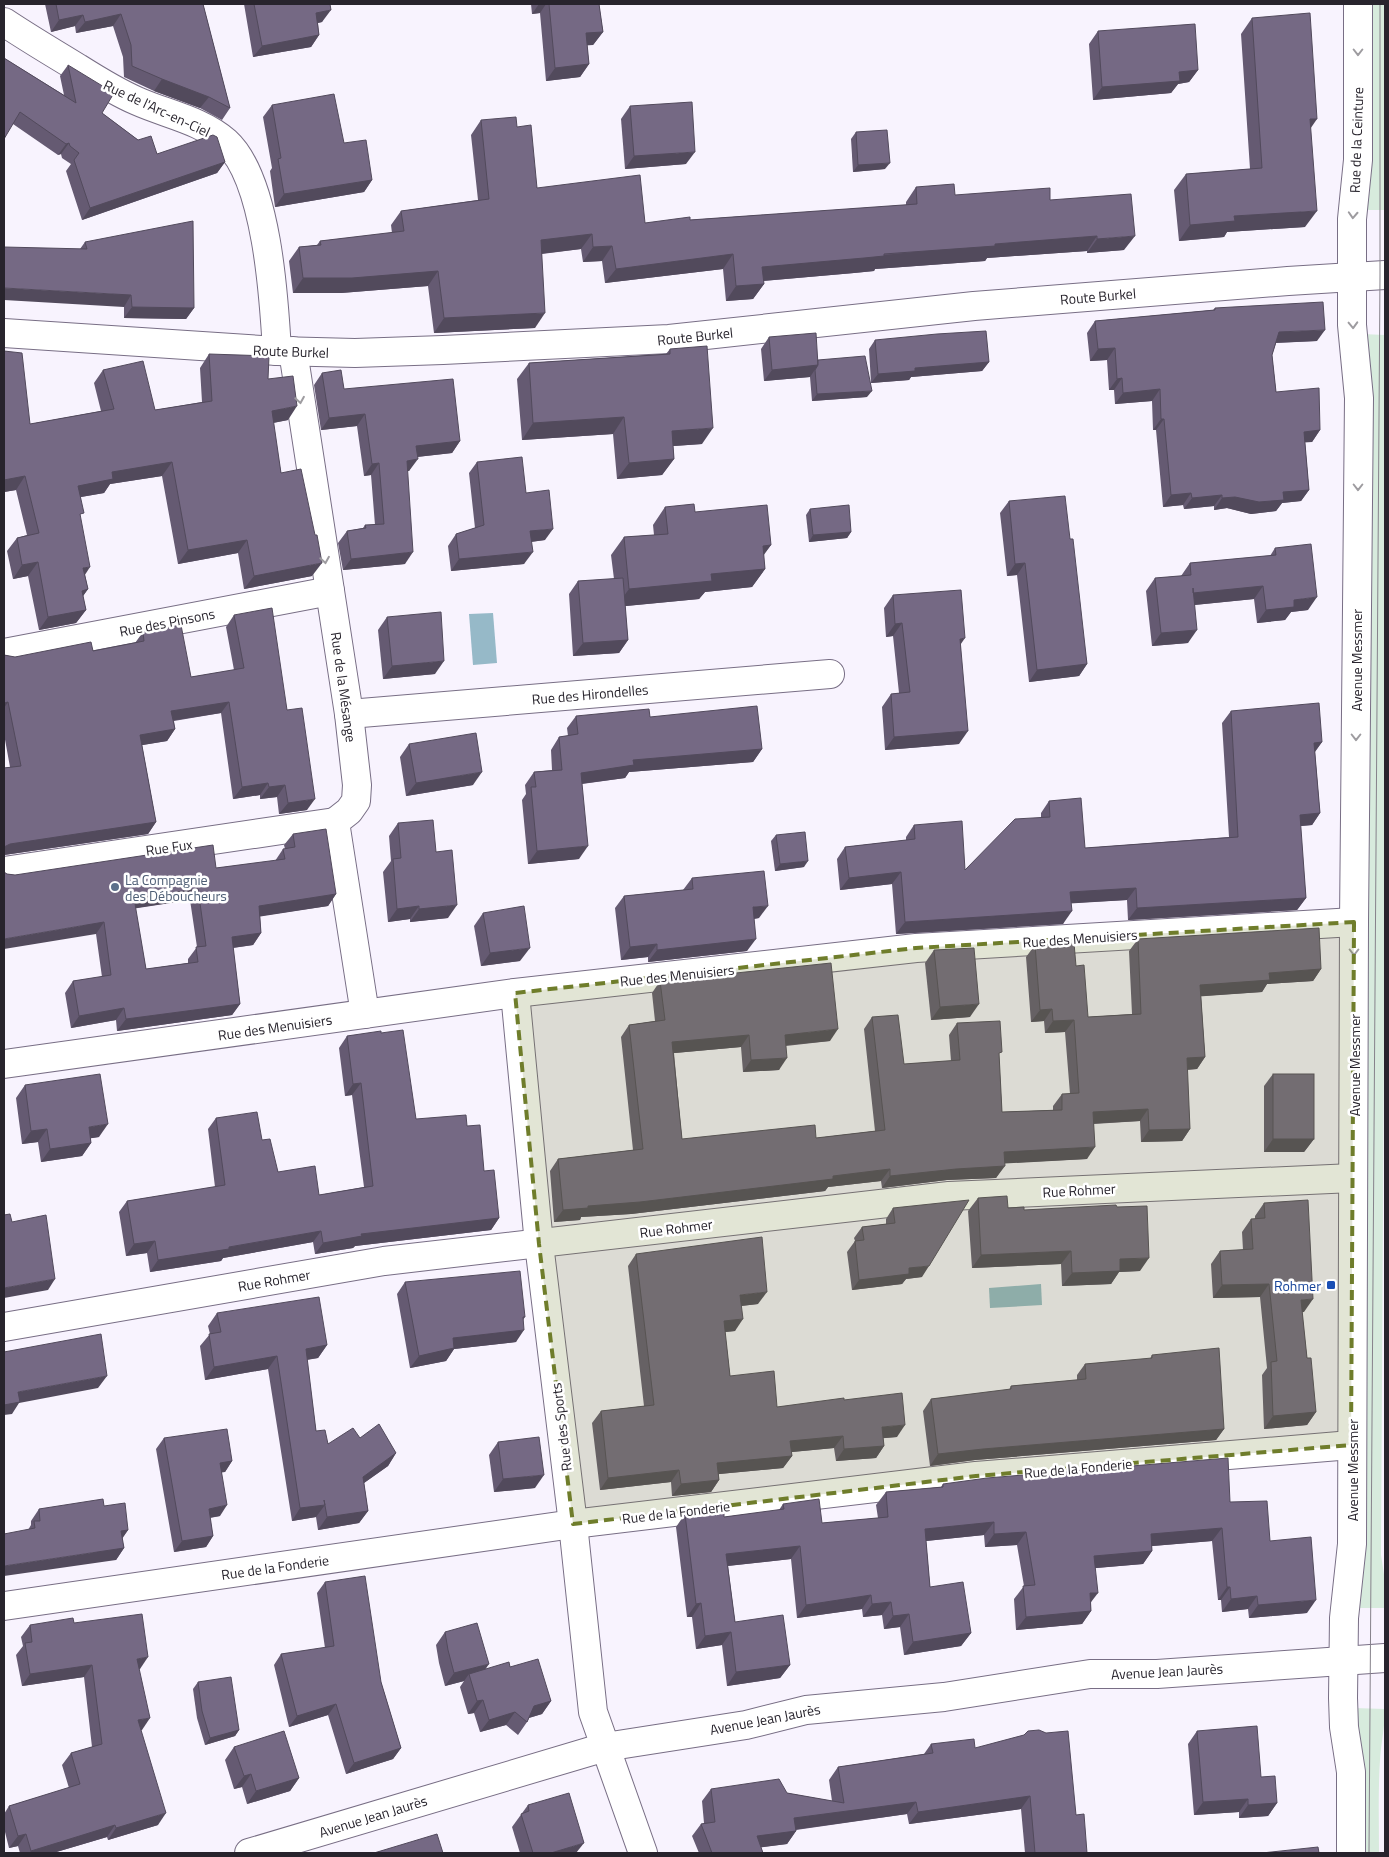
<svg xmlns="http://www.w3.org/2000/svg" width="1389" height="1857" font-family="'Titillium Web',sans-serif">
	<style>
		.green { fill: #d7ebdd }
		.water { fill: #96b9c8 }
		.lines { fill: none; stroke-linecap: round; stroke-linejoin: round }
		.minor-casing { stroke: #786e85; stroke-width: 30 }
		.minor { stroke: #fff; stroke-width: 28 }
		.tram { stroke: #86828b; stroke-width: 1 }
		.wall { fill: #655a72; fill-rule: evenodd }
		.shaded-wall { fill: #524a5c }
		.building { fill: #756984; stroke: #524a5c; fill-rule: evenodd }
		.oneway { stroke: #9e9ca0 }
		.marked { fill: #6f7d2b; fill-opacity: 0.2; stroke: #6f7d2b; stroke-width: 4; stroke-dasharray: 10 6; stroke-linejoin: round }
		.service-dot { fill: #5c6f8a; stroke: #fff; stroke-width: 2 }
		.transit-dot { fill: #1a4fb4; stroke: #fff; stroke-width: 2 }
		.labels { text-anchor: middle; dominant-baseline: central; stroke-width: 5; stroke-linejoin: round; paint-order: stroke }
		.street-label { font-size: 14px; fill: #28242d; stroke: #fff }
		.service-label { font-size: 14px; fill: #4e5e75; stroke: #fff; text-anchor: start }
		.transit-label { font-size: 14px; fill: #164399; stroke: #fff; text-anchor: end }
	</style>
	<rect width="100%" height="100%" fill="#f8f3fe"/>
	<!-- green -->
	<g class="green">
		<polygon points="1368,4 1385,4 1385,210 1362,210"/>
		<polygon points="1362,334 1385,335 1385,873 1381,1555 1385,1581 1385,1608 1353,1608"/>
		<path d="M1354 1708 1385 1709C1385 1727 1381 1743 1380 1760 1378 1791 1379 1822 1379 1853H1360Z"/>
	</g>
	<!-- water -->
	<g class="water">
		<polygon points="493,613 497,663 473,665 469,614"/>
		<polygon points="1041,1284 1042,1305 990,1308 989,1288"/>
	</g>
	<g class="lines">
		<defs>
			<g id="minor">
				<path d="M4 22C28 38 53 53 78 68 97 80 116 92 137 101 166 114 201 120 226 142 267 179 274 298 277 351"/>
				<polyline points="4,333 277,351 355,353 443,350 669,339 974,306 1288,281 1385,275"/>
				<polyline points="293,351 349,714 357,785 356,801 349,811 335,822 365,1014"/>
				<polyline points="4,653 330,591"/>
				<polyline points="349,714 830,674"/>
				<polyline points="4,871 335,822"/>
				<polyline points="515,993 539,1244 573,1524 593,1712 643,1853"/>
				<polyline points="4,1064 515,993 916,948 1354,922"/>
				<polyline points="4,1327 384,1261 949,1196 1353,1178"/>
				<polyline points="4,1606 573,1524 976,1476 1351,1445"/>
				<polyline points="249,1853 605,1747 746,1725 806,1710 944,1697 1090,1674 1157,1674 1385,1658"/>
				<polyline points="1351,1853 1351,1772 1344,1727 1343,1698 1344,1618 1352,1544 1354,922 1359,398 1352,325 1352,219 1358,160 1358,4"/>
			</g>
		</defs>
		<!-- minor casing -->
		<use href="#minor" class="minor-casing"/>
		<!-- minor -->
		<use href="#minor" class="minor"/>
		<!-- tram -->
		<polyline class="tram" points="1369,1853 1380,275 1380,4"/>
	</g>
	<!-- wall -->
	<g class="wall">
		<polygon points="45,4 203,4 230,108 222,120 200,108 154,91 124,77 123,57 113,26 76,33 75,26 51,32"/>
		<polygon points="244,4 330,4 322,22 318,23 319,35 311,47 253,57"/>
		<polygon points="531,4 599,4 603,32 593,45 587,45 589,64 580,77 546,81 540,13 532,14"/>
		<polygon points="1252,18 1305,227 1227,232 1224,237 1179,241 1174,190 1186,174 1250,169 1241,34"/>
		<polygon points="1098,31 1198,70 1189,82 1178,84 1171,93 1093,100 1089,44"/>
		<polygon points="4,58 64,95 60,76 68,65 102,113 157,154 225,162 217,173 82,220 66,171 71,164 62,158 61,154 58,155 13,124"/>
		<polygon points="272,105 344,143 372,180 364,192 275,207 270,171 272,168 263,117"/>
		<polygon points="630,106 686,164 625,169 621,119"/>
		<polygon points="481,120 517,127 537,188 645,223 906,205 906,202 916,187 955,195 1050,200 1124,250 1087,253 1087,251 987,258 985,261 875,269 874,271 854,273 763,281 764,284 753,299 726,301 723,269 605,283 602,261 583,262 581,249 542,254 535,328 434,333 428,286 341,293 293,293 289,261 299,247 317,245 320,241 392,233 391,225 401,211 478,200 471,135"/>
		<polygon points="856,132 885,169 853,172 851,139"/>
		<polygon points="85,242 194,308 186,319 124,318 124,307 80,249"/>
		<polygon points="1215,308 1317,341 1276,343 1272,355 1276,392 1320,430 1312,442 1305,442 1309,490 1301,501 1282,503 1276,511 1251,514 1227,508 1214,510 1214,506 1184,509 1183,505 1163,507 1156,430 1153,430 1152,401 1115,404 1114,390 1109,390 1107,360 1090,361 1087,333 1095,321 1213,310"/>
		<polygon points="769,337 818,360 867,397 812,401 810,377 764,381 761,349"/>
		<polygon points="875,340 989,362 982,371 911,377 909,380 871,383 869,349"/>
		<polygon points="670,349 702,444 673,446 674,459 662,475 617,479 613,434 522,440 517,379 529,363 666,354"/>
		<polygon points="4,351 30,424 101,411 94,383 103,370 155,410 202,402 200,368 209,354 268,379 288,420 273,423 281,473 312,576 244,589 238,553 178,564 162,476 110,484 104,493 81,497 80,518 85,575 88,589 83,596 86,610 76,623 39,630 28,576 13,579 7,551 17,538 27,535 16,490 4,492"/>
		<polygon points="322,373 344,389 460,441 452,453 417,457 409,471 407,471 405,564 343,570 338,543 347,531 363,528 365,525 375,525 371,475 364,476 357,426 321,430 314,385"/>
		<polygon points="477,462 526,493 545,540 531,542 524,564 451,571 448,546 456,534 475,528 469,473"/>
		<polygon points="1009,501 1070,539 1087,664 1079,676 1029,682 1017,575 1007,576 1000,513"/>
		<polygon points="665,507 695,512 771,545 763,555 765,569 752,587 705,592 699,599 625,606 628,640 619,653 573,656 569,594 578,581 614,579 611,555 624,537 654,535 653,525"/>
		<polygon points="810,509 851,532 847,538 809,542 806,515"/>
		<polygon points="1275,548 1308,610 1291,612 1285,620 1257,623 1254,599 1194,605 1188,643 1152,646 1146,591 1155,578 1181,576 1190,563 1270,556"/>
		<polygon points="893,595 961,645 959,744 885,750 882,707 891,694 899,693 893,636 886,637 884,608"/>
		<polygon points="234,615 287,710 307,810 279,814 277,797 260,799 260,795 233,799 221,713 174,721 175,729 167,741 142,745 156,822 148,834 4,855 4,768 10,767 4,734 4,655 15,657 93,651 135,643 143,632 191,677 234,670 226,627"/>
		<polygon points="387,617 435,674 383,679 378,630"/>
		<polygon points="1231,711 1322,742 1315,752 1320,813 1312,825 1300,826 1306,898 1297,910 1128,920 1127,900 1071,903 1063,924 896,934 892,884 840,890 837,859 845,847 906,840 906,837 914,825 965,870 1041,818 1041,813 1049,801 1085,848 1229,837 1222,723"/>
		<polygon points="576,716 650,717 762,749 753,762 629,772 625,778 582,784 579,859 528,864 522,800 526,794 525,785 534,772 552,770 551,750 559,737 568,736 567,728"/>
		<polygon points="409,744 473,785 406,796 400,757"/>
		<polygon points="398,823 436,852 448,918 410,922 410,919 388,922 383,872 391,861 389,836"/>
		<path d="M293 834 336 894 328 906 260 916 261 933 253 945 233 948 240 1004 232 1015 117 1031 116 1020 71 1028 65 993 73 981 102 977 96 934 7 874 15 875 216 868 275 861 283 849H285L284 845ZM190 900 197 947 188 959V963L146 969 135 908Z"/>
		<polygon points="776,835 804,867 775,871 771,841"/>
		<polygon points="692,878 759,918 754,919 747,951 648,962 648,957 621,960 615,908 624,896 683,890"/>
		<polygon points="483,913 520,961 481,966 474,926"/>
		<polygon points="1138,939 1321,969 1313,981 1267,984 1262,992 1201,996 1205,1057 1197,1069 1187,1070 1190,1129 1182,1141 1141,1142 1140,1121 1094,1124 1087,1159 1005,1163 996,1178 947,1180 882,1188 881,1181 828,1187 825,1191 631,1214 581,1217 580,1220 554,1222 550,1171 558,1159 633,1150 621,1037 629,1025 655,1021 652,993 660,981 830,1041 786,1046 779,1070 743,1072 741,1047 674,1053 682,1139 816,1138 875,1131 864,1029 872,1017 904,1064 951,1061 949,1035 957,1023 999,1056 1002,1112 1053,1110 1053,1106 1062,1094 1070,1094 1065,1032 1045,1033 1044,1021 1031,1022 1026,957 1035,945 1076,966 1088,1017 1132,1014 1129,951"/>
		<polygon points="934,950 970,1017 931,1020 925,963"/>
		<polygon points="381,1033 416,1119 467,1126 484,1171 499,1218 491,1230 355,1246 353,1248 315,1254 313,1242 223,1258 221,1261 150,1272 147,1253 126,1256 119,1212 127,1201 215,1187 208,1129 216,1118 262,1140 278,1172 319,1195 364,1187 352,1095 345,1096 339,1048 347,1036"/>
		<polygon points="1273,1074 1314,1139 1304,1152 1264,1152 1264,1086"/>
		<polygon points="25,1085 99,1137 91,1138 91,1143 82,1156 41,1162 38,1142 22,1144 16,1098"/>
		<polygon points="978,1198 1008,1208 1024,1210 1117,1207 1140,1271 1119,1272 1111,1284 1062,1286 1061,1264 972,1268 968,1211"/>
		<polygon points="1264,1203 1304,1312 1302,1312 1307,1358 1316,1412 1307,1425 1264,1429 1262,1375 1267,1368 1260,1297 1213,1298 1211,1264 1220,1251 1243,1250 1242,1232 1251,1219 1255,1219 1255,1216"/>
		<polygon points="893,1208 922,1277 906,1279 902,1284 852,1290 847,1252 855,1241 854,1238 862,1227 886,1224 886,1219"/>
		<polygon points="636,1254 758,1304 741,1306 735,1331 725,1332 730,1376 777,1407 844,1400 897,1437 883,1438 884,1446 876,1458 836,1461 834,1448 791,1452 792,1456 783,1468 719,1474 719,1480 711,1492 672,1496 671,1482 600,1490 592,1423 601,1411 644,1406 628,1266"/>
		<polygon points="405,1282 525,1317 523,1320 516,1342 454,1349 446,1361 410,1368 397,1294"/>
		<polygon points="217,1313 327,1345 318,1358 307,1360 316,1431 328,1444 360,1438 396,1453 388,1466 364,1483 368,1511 359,1523 318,1530 316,1517 292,1521 268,1369 205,1380 200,1346 210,1334 208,1326"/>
		<polygon points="1152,1355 1224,1429 1216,1440 975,1460 930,1466 923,1411 931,1399 1009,1390 1011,1386 1077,1380 1077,1375 1085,1364 1150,1359"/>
		<polygon points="164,1438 232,1461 225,1472 222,1472 220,1516 210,1518 213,1536 206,1547 174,1552 156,1449"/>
		<polygon points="498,1442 535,1488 494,1492 489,1455"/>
		<polygon points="943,1484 1230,1502 1270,1541 1307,1613 1249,1618 1248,1609 1222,1612 1221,1600 1218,1600 1212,1541 1152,1546 1152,1551 1143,1564 1095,1568 1091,1603 1091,1611 1082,1624 1016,1630 1014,1599 1024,1586 1017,1545 985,1547 984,1535 926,1541 930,1587 971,1633 961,1646 904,1655 900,1627 884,1629 882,1615 863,1617 862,1609 797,1618 791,1559 728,1566 735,1622 790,1665 780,1678 727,1686 722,1645 696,1649 692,1617 687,1617 676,1527 685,1514 724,1517 779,1510 783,1504 822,1523 878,1518 876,1505 886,1492 941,1487"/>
		<polygon points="104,1506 128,1530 122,1538 124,1548 116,1560 28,1530 31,1525 31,1521 39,1509"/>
		<polygon points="325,1582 381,1682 401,1748 393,1759 346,1774 328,1715 289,1727 274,1665 281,1654 325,1648 317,1593"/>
		<polygon points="74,1623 140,1669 139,1669 142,1730 141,1730 158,1825 108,1840 107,1837 53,1853 20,1853 18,1846 9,1848 4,1828 4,1814 9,1806 69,1788 62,1765 71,1753 92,1747 84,1677 22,1686 16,1655 23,1646 21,1637 30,1625"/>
		<polygon points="445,1632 485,1669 510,1667 551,1701 542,1714 529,1718 527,1722 518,1735 506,1725 480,1732 474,1713 468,1714 460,1687 464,1681 445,1686 439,1663 436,1645"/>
		<polygon points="198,1682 239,1730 235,1736 205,1745 197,1718 193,1689"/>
		<polygon points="1197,1731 1261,1777 1277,1803 1268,1816 1239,1818 1239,1812 1194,1815 1188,1744"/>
		<polygon points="931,1744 975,1748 1076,1815 1087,1853 1025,1853 1021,1809 909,1824 907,1814 796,1830 796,1831 787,1844 761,1847 763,1853 699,1853 692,1836 701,1824 704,1823 702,1801 711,1789 787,1793 832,1801 829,1780 838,1767 924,1754"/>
		<polygon points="234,1747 299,1778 290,1791 247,1804 242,1787 234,1789 225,1760"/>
		<polygon points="528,1805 576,1853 520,1853 512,1827"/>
	</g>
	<!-- shaded-wall -->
	<g class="shaded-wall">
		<polygon points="539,4 546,4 540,13 532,14"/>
		<polygon points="331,10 322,22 308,25 316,13"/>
		<polygon points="121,14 113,26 76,33 85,22"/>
		<polygon points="83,15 75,26 51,32 59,20"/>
		<polygon points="603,32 593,45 577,46 586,33"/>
		<polygon points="319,35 311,47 253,57 262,46"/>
		<polygon points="589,64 580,77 546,81 555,68"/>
		<polygon points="1198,70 1189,82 1178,84 1171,93 1093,100 1102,87 1179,72"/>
		<polygon points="162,79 209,97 200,108 154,91"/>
		<polygon points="1310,119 1317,119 1306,135"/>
		<polygon points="69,143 61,154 58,155 66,144"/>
		<polygon points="695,152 686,164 625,169 634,156"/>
		<polygon points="225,162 217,173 82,220 90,208"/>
		<polygon points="890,163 885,169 853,172 858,165"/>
		<polygon points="372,180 364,192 275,207 284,194"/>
		<polygon points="1317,211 1305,227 1227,232 1224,237 1179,241 1190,225 1234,216"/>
		<polygon points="592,234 581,249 530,255 541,240"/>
		<polygon points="1097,236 1087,251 987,258 985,261 875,269 874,271 854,273 751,282 762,267 995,244"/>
		<polygon points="1135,236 1124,250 1087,253 1097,239"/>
		<polygon points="612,246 602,261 583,262 593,247"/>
		<polygon points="733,254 723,269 605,283 616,269"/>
		<polygon points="438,271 428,286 341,293 293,293 303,278"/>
		<polygon points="764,284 753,299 726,301 736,286"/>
		<polygon points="4,288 131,295 124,307 4,300"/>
		<polygon points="132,307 194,308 186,319 124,318"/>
		<polygon points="545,313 535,328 434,333 444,318"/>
		<polygon points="1325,330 1317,341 1271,343 1279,332"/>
		<polygon points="1115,348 1107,360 1090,361 1098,349"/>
		<polygon points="989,362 982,371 911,377 909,380 871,383 878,374 915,368"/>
		<polygon points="818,365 810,377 764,381 772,370"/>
		<polygon points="1122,378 1114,390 1109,390 1117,379"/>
		<polygon points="1160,389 1152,401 1115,404 1123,393"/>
		<polygon points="872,391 867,397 812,401 817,394"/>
		<polygon points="297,406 288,420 262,425 272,411"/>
		<polygon points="365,414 357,426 321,430 329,418"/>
		<polygon points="624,417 613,434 522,440 533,423"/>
		<polygon points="1161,419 1164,419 1156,430 1153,430"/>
		<polygon points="713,428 702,444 660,447 672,431"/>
		<polygon points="1320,430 1312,442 1296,443 1304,432"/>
		<polygon points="460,441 452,453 407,458 416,446"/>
		<polygon points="418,459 409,471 398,472 407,461"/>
		<polygon points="674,459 662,475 617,479 629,463"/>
		<polygon points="172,462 162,476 110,484 104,493 69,499 78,486 112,472"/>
		<polygon points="379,463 371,475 364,476 372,464"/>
		<polygon points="25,476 16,490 4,492 4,480"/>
		<polygon points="1309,490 1301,501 1282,503 1276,511 1251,514 1227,508 1214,510 1222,498"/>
		<polygon points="1191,493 1183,505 1163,507 1171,495"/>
		<polygon points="1222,495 1214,506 1184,509 1192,498"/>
		<polygon points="553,529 545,540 522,543 530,531"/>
		<polygon points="851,532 847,538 809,542 813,535"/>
		<polygon points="247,540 238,553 178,564 188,550"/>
		<polygon points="771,545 758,563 763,546"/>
		<polygon points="413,552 405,564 343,570 351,559"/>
		<polygon points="533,552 524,564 451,571 459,559"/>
		<polygon points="38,562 28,576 13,579 22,565"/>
		<polygon points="322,563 312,576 244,589 254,576"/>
		<polygon points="1025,563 1017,575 1007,576 1015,564"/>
		<polygon points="90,567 81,581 83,568"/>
		<polygon points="765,569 752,587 705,592 699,599 616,607 629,589 711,574"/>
		<polygon points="1263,586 1254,599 1184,606 1193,593"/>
		<polygon points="88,589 78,603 82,591"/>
		<polygon points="1317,597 1308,610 1291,612 1285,620 1257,623 1266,610 1294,600"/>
		<polygon points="86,610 76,623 39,630 48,617"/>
		<polygon points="902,623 893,636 886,637 895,624"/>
		<polygon points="1197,630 1188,643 1152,646 1161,633"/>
		<polygon points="965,638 956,651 960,639"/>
		<polygon points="628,640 619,653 573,656 583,643"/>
		<polygon points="444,661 435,674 383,679 392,666"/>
		<polygon points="1087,664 1079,676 1029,682 1037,670"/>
		<polygon points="8,702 4,708 4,703"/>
		<polygon points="229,702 221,713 163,722 171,711"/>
		<polygon points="175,729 167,741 131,747 140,735"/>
		<polygon points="968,731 959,744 885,750 894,737"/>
		<polygon points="1322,742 1313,754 1314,743"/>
		<polygon points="762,749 753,762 629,772 625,778 572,785 581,773 633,760"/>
		<polygon points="482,772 473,785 406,796 416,783"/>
		<polygon points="268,783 260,795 233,799 242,787"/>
		<polygon points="285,785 277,797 260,799 269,787"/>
		<polygon points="315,799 307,810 279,814 288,803"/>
		<polygon points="1320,813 1312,825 1291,827 1300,815"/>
		<polygon points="156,822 148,834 4,855 4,847 10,844"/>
		<polygon points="588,846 579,859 528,864 537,851"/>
		<polygon points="808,861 804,867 775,871 780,864"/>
		<polygon points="901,872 892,884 840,890 849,878"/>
		<polygon points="1136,888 1127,900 1062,904 1070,892"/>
		<polygon points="198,889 190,900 125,910 134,898"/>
		<polygon points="336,894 328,906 251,918 259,906"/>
		<polygon points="1306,898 1297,910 1128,920 1137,908"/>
		<polygon points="457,905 448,918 410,922 419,909"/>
		<polygon points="419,906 410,919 388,922 397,909"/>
		<polygon points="768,906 759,918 744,920 753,907"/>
		<polygon points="1072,911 1063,924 896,934 905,922"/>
		<polygon points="104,922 96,934 4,949 4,939"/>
		<polygon points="261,933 253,945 224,949 232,937"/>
		<polygon points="756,939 747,951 648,962 657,950"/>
		<polygon points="657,944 648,957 621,960 630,947"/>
		<polygon points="530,948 520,961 481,966 490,953"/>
		<polygon points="1321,969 1313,981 1267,984 1262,992 1192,997 1200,985 1269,973"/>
		<polygon points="240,1004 232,1015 117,1031 126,1019"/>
		<polygon points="979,1004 970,1017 931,1020 940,1007"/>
		<polygon points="124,1008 116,1020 71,1028 79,1016"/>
		<polygon points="1052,1009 1044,1021 1031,1022 1040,1010"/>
		<polygon points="1074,1020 1065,1032 1045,1033 1053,1021"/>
		<polygon points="838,1029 830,1041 777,1046 785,1035"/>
		<polygon points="749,1035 741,1047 664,1054 672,1042"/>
		<polygon points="1205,1057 1197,1069 1179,1070 1187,1058"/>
		<polygon points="787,1058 779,1070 743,1072 751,1060"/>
		<polygon points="361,1083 352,1095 345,1096 353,1084"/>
		<polygon points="1148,1109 1140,1121 1085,1124 1093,1112"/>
		<polygon points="108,1124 99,1137 80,1140 89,1127"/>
		<polygon points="47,1129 38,1142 22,1144 31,1131"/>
		<polygon points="1190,1129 1182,1141 1141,1142 1149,1130"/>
		<polygon points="1273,1139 1314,1139 1304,1152 1264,1152"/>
		<polygon points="91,1143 82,1156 41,1162 50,1149"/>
		<polygon points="1095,1147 1087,1159 996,1164 1004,1152"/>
		<polygon points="1005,1166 996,1178 947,1180 882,1188 890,1176 956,1169"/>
		<polygon points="890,1169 881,1181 828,1187 825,1191 631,1214 581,1217 580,1220 554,1222 563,1210 588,1206"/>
		<polygon points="499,1218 491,1230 355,1246 353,1248 315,1254 323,1243 361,1234"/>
		<polygon points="321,1231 313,1242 223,1258 221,1261 150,1272 158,1260"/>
		<polygon points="155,1241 147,1253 126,1256 134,1244"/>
		<polygon points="1071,1251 1061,1264 972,1268 981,1255"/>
		<polygon points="1149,1258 1140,1271 1119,1272 1111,1284 1062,1286 1072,1273 1120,1259"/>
		<polygon points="929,1266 922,1277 906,1279 902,1284 852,1290 859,1280 909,1268"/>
		<polygon points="55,1279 48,1290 4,1298 4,1288"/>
		<polygon points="1269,1284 1260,1297 1213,1298 1222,1285"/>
		<polygon points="767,1292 758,1304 732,1307 740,1295"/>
		<polygon points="1313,1299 1304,1312 1292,1313 1301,1300"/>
		<polygon points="743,1319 735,1331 715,1333 724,1321"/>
		<polygon points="524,1330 516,1342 454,1349 446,1361 410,1368 419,1356 453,1338"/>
		<polygon points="327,1345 318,1358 297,1361 306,1349"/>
		<polygon points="277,1356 268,1369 205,1380 214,1367"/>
		<polygon points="107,1376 98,1388 19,1403 12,1414 4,1415 4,1405 18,1392"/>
		<polygon points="1316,1412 1307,1425 1264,1429 1273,1416"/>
		<polygon points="905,1425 897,1437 874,1439 882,1427"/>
		<polygon points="1224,1429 1216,1440 975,1460 930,1466 938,1454 983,1449"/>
		<polygon points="843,1436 834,1448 782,1453 790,1441"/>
		<polygon points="884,1446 876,1458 836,1461 844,1449"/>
		<polygon points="396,1453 388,1466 354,1490 363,1477"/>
		<polygon points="792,1456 783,1468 709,1475 717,1463"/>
		<polygon points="232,1461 225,1472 212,1474 220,1463"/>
		<polygon points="679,1470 671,1482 600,1490 608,1478"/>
		<polygon points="544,1475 535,1488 494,1492 503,1479"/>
		<polygon points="719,1480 711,1492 672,1496 681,1484"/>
		<polygon points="227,1505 220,1516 201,1519 209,1509"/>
		<polygon points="325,1505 316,1517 292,1521 300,1508"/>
		<polygon points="368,1511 359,1523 318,1530 327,1517"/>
		<polygon points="994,1522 984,1535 916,1542 925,1529"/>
		<polygon points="1222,1528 1212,1541 1141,1547 1151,1534"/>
		<polygon points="128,1530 120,1542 121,1531"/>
		<polygon points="1026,1532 1017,1545 985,1547 994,1534"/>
		<polygon points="213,1536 206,1547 174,1552 182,1541"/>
		<polygon points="800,1546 791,1559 717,1567 726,1554"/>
		<polygon points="124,1548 116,1560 4,1576 4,1566"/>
		<polygon points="1152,1551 1143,1564 1085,1569 1094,1556"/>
		<polygon points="1227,1587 1230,1587 1221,1600 1218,1600"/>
		<polygon points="1090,1593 1098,1593 1088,1606"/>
		<polygon points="871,1595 862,1609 797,1618 806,1605"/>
		<polygon points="1257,1596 1248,1609 1222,1612 1231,1599"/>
		<polygon points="1316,1600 1307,1613 1249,1618 1258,1605"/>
		<polygon points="891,1602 882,1615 863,1617 872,1604"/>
		<polygon points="701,1603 692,1617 687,1617 696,1604"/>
		<polygon points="1091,1611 1082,1624 1016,1630 1026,1617"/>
		<polygon points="909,1614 900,1627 884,1629 893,1616"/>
		<polygon points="731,1632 722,1645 696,1649 705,1636"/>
		<polygon points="971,1633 961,1646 904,1655 913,1642"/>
		<polygon points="148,1657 140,1669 128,1671 137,1659"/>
		<polygon points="489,1664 480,1677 469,1674 464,1681 445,1686 454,1673"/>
		<polygon points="92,1665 84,1677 22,1686 30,1674"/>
		<polygon points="790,1665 780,1678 727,1686 736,1672"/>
		<polygon points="483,1700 474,1713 468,1714 477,1701"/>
		<polygon points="551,1701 542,1714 525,1719 534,1706"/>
		<polygon points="336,1704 328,1715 289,1727 297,1716"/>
		<polygon points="515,1712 506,1725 480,1732 489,1720"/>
		<polygon points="150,1718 142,1730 130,1732 138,1720"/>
		<polygon points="239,1730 235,1736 205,1745 210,1738"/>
		<polygon points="401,1748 393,1759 346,1774 354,1763"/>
		<polygon points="251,1774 242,1787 234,1789 244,1776"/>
		<polygon points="299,1778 290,1791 247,1804 256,1791"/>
		<polygon points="1030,1796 1021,1809 909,1824 918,1812"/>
		<polygon points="1248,1799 1239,1812 1194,1815 1203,1802"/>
		<polygon points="916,1802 907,1814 785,1831 794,1818"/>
		<polygon points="1277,1803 1268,1816 1239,1818 1248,1805"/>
		<polygon points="166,1813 158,1825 108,1840 116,1828"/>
		<polygon points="115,1825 107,1837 53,1853 29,1853 31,1851"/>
		<polygon points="796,1831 787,1844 749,1849 757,1836"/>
		<polygon points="26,1834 18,1846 9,1848 18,1836"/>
		<polygon points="584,1843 576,1853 551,1853"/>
	</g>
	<!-- building -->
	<g class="building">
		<polygon points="56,4 203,4 230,108 209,97 162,79 132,66 131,45 121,14 85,22 83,15 59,20"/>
		<polygon points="254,4 330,4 331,10 316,13 319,35 262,46"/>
		<polygon points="549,4 599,4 603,32 586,33 589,64 555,68"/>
		<polygon points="1310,13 1317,119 1310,119 1317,211 1234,216 1235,221 1190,225 1186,174 1262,168 1252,18"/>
		<polygon points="1195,24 1198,70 1179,72 1180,81 1102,87 1098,31"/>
		<polygon points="4,58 76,103 68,65 114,93 102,113 138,140 151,136 157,154 213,135 217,137 225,162 90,208 74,160 79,153 70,146 69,143 66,144 20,112 4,139"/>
		<polygon points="334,94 344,143 366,140 372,180 284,194 278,159 281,158 272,105"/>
		<polygon points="692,102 695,152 634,156 630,106"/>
		<polygon points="516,117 517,127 531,125 537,188 640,175 645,223 690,217 690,220 917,204 916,187 954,184 955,195 1050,188 1050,200 1131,194 1135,236 1097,239 1097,236 995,244 995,246 884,254 884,256 864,258 762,267 764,284 736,286 733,254 616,269 612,246 593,247 592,234 541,240 545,313 444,318 438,271 352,278 303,278 299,247 321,245 320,241 404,231 401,211 489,199 481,120"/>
		<polygon points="887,130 890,163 858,165 856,132"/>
		<polygon points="193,221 194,308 132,307 131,295 4,288 4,247 87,249 85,242"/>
		<polygon points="1323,302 1325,330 1279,332 1272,355 1276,392 1319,388 1320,430 1304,432 1309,490 1283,492 1284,500 1259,502 1235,497 1222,498 1222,495 1192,498 1191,493 1171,495 1164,419 1161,419 1160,389 1123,393 1122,378 1117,379 1115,348 1098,349 1095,321 1215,310 1215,308"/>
		<polygon points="986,331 989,362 915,368 915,371 878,374 875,340 937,334"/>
		<polygon points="816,333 818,365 772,370 769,337"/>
		<polygon points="707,346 713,428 672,431 674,459 629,463 624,417 533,423 529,363 670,354 670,349"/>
		<polygon points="4,351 22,353 30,424 114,409 103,370 143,361 155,410 212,401 209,354 269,356 268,379 293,376 297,406 272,411 281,473 301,469 315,535 317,535 322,563 254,576 247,540 188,550 172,462 112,472 113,479 78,486 84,513 80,514 90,567 83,568 88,589 82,591 86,610 48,617 38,562 22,565 17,538 39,533 25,476 4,480"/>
		<polygon points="865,356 872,391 817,394 815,370 818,365 818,360"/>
		<polygon points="341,370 344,389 453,379 460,441 416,446 418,459 407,461 413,552 351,559 347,531 366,528 365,525 384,524 379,463 372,464 365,414 329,418 322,373"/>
		<polygon points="522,457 526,493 549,490 553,529 530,531 533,552 459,559 456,534 484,525 477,462"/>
		<polygon points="1065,496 1070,539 1073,539 1087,664 1037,670 1025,563 1015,564 1009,501"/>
		<polygon points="694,504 695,512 767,505 771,545 763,546 765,569 711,574 712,581 629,589 624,537 668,534 665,507"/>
		<polygon points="849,505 851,532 813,535 810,509"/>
		<polygon points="1311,544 1317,597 1294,600 1294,607 1266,610 1263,586 1193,593 1193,588 1197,630 1161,633 1155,578 1191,575 1190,563 1276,555 1275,548"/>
		<polygon points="623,578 628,640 583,643 578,581"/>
		<polygon points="961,590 965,638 960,639 968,731 894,737 891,694 910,692 902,623 895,624 893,595"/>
		<polygon points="272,608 287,710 302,708 315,799 288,803 285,785 269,787 268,783 242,787 229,702 171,711 175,729 140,735 156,822 10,844 4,847 4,768 21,766 8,702 4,703 4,655 15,657 91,642 93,651 144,641 143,632 181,625 191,677 244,668 234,615"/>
		<polygon points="441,612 444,661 392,666 387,617"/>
		<polygon points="1319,703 1322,742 1314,743 1320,813 1300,815 1306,898 1137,908 1136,888 1070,892 1072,911 905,922 901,872 849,878 845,847 915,839 914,825 962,821 965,870 1015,819 1050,817 1049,801 1081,798 1085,848 1238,837 1231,711"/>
		<polygon points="757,706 762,749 633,760 634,765 581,773 588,846 537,851 531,787 536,787 534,772 562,770 559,737 578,734 576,716 649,709 650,717"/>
		<polygon points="476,733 482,772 416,783 409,744"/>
		<polygon points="433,820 436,852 452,850 457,905 419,909 419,906 397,909 393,859 401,858 398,823"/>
		<path d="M326 829 336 894 259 906 261 933 232 937 240 1004 126 1019 124 1008 79 1016 73 981 111 975 104 922 4 939V872L7 874 15 875 213 845 216 868 285 859 283 849 295 847 293 834ZM198 889 206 946 196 947 198 962 146 969 134 898Z"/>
		<polygon points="805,832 808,861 780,864 776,835"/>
		<polygon points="764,871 768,906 753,907 756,939 657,950 657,944 630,947 624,896 693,889 692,878"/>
		<polygon points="524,906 530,948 490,953 483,913"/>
		<polygon points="1319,928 1321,969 1269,973 1270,980 1200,985 1205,1057 1187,1058 1190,1129 1149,1130 1148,1109 1093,1112 1095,1147 1004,1152 1005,1166 956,1169 890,1176 890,1169 833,1176 833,1179 640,1202 588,1206 588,1208 563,1210 558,1159 643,1149 629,1025 665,1020 660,981 831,963 838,1029 785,1035 787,1058 751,1060 749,1035 672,1042 682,1139 815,1125 816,1138 885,1130 872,1017 898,1015 904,1064 960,1060 957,1023 1000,1021 1002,1052 999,1053 1002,1112 1062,1110 1062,1094 1079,1093 1074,1020 1053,1021 1052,1009 1040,1010 1035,945 1074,943 1076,966 1084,965 1088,1017 1141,1014 1138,939"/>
		<polygon points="974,948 979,1004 940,1007 934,950"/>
		<polygon points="403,1030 416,1119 466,1115 467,1126 480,1125 484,1171 494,1170 499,1218 361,1234 362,1236 323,1243 321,1231 229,1247 229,1249 158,1260 155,1241 134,1244 127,1201 225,1185 216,1118 257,1112 262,1140 270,1139 278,1172 315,1166 319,1195 373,1186 361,1083 353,1084 347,1036 381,1031 381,1033"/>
		<polygon points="100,1074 108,1124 89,1127 91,1143 50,1149 47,1129 31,1131 25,1085"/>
		<rect x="1273" y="1074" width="41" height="65"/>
		<polygon points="1007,1196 1008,1208 1024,1207 1024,1210 1116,1205 1117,1207 1147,1206 1149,1258 1120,1259 1120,1271 1072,1273 1071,1251 981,1255 978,1198"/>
		<polygon points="969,1200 929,1266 909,1268 909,1274 859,1280 855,1241 864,1240 862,1227 895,1223 893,1208"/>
		<polygon points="1308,1200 1313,1299 1301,1300 1307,1358 1311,1358 1316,1412 1273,1416 1271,1362 1277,1361 1269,1284 1222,1285 1220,1251 1253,1249 1251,1219 1265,1218 1264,1203"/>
		<polygon points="10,1214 12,1222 46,1215 55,1279 4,1288 4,1215"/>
		<polygon points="762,1237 767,1292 740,1295 743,1319 724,1321 730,1376 774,1371 777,1407 844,1398 844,1400 902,1393 905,1425 882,1427 884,1446 844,1449 843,1436 790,1441 792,1456 717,1463 719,1480 681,1484 679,1470 608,1478 601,1411 654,1405 636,1254"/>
		<polygon points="520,1271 525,1317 523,1317 524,1330 453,1338 454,1348 419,1356 405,1282"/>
		<polygon points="319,1297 327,1345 306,1349 316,1431 325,1430 328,1444 353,1428 360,1438 379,1424 396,1453 363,1477 368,1511 327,1517 324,1500 325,1505 300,1508 277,1356 214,1367 209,1334 221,1332 217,1313"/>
		<polygon points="101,1334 107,1376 18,1392 20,1402 4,1405 4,1352"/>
		<polygon points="1219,1348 1224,1429 983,1449 938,1454 931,1399 1011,1389 1011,1386 1086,1379 1085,1364 1152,1358 1152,1355"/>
		<polygon points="227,1429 232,1461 220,1463 227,1505 209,1509 213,1536 182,1541 164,1438"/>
		<polygon points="539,1437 544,1475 503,1479 498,1442"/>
		<polygon points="1228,1458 1230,1502 1267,1501 1270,1541 1311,1537 1316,1600 1258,1605 1257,1596 1231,1599 1230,1587 1227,1587 1222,1528 1151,1534 1152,1551 1094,1556 1098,1593 1090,1593 1091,1611 1026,1617 1023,1586 1035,1585 1026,1532 994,1534 994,1522 925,1529 930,1587 963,1582 971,1633 913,1642 909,1614 893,1616 891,1602 872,1604 871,1595 806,1605 800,1546 726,1554 735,1622 783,1615 790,1665 736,1672 731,1632 705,1636 701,1603 696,1604 685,1514 724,1510 724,1517 784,1509 783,1504 819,1499 822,1523 888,1517 886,1492 943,1487 943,1484 987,1478"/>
		<polygon points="103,1499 104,1506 125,1503 128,1530 121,1531 124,1548 4,1566 4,1534 35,1528 34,1521 40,1521 39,1509"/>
		<polygon points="365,1576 381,1682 401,1748 354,1763 336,1704 297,1716 281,1654 334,1646 325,1582"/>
		<polygon points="142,1614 148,1657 137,1659 150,1718 138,1720 166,1813 116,1828 115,1825 31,1851 26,1834 18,1836 9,1806 80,1784 71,1753 102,1744 92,1665 30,1674 25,1643 32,1642 30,1625 73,1618 74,1623"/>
		<polygon points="477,1623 489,1664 454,1673 448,1650 445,1632"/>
		<polygon points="538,1659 551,1701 534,1706 527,1722 515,1712 489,1720 483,1700 477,1701 469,1674 509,1662 510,1667"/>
		<polygon points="231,1677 239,1730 210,1738 202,1711 198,1682"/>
		<polygon points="1257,1726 1261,1777 1275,1776 1277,1803 1248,1805 1248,1799 1203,1802 1197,1731"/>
		<polygon points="1039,1730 1046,1733 1068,1731 1076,1815 1084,1814 1087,1853 1035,1853 1030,1796 918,1812 916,1802 794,1818 796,1831 757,1836 763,1853 712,1853 701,1824 715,1822 711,1789 779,1779 787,1793 844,1803 838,1767 933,1753 931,1744 974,1739 975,1748 1024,1735 1028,1731"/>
		<polygon points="284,1731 299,1778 256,1791 251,1774 244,1776 234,1747"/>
		<polygon points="569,1793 584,1843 551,1853 533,1853 521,1814 529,1811 528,1805"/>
		<polygon points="437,1834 443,1853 374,1853"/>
		<polygon points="1318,1847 1319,1853 1262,1853"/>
	</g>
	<!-- one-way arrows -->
	<defs><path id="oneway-chevron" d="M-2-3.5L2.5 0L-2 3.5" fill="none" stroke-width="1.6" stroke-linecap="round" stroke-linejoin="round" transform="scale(1.25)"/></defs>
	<g class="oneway">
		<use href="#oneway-chevron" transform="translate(1358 52) rotate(90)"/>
		<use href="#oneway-chevron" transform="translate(1353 215) rotate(93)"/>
		<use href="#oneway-chevron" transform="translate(1353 325) rotate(88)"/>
		<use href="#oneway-chevron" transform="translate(300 400) rotate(81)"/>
		<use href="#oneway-chevron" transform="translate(1358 487) rotate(90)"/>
		<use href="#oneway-chevron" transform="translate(325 560) rotate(81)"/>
		<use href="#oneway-chevron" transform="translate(1356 737) rotate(90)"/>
		<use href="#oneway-chevron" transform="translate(1354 952) rotate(90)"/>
	</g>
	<!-- marked area -->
	<path class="marked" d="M1354 922 1351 1445 976 1476 573 1524 539 1244 515 993 916 948Z"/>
	<!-- markers -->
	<circle class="service-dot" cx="115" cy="887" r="5"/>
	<rect class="transit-dot" x="1326" y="1280" width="10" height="10" rx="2.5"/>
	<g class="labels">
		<!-- street labels -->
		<g class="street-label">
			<text transform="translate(157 108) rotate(25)">Rue de l'Arc-en-Ciel</text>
			<text transform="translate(1356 140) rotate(-88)">Rue de la Ceinture</text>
			<text transform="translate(1098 296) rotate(-5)">Route Burkel</text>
			<text transform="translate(695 336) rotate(-6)">Route Burkel</text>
			<text transform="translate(291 351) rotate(2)">Route Burkel</text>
			<text transform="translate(167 622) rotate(-11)">Rue des Pinsons</text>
			<text transform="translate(1356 660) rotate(-90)">Avenue Messmer</text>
			<text transform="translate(344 687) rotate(82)">Rue de la Mésange</text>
			<text transform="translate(590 694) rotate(-5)">Rue des Hirondelles</text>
			<text transform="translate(169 847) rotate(-8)">Rue Fux</text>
			<text transform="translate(1080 938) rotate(-4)">Rue des Menuisiers</text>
			<text transform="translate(677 975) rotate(-6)">Rue des Menuisiers</text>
			<text transform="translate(275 1027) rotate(-8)">Rue des Menuisiers</text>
			<text transform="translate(1354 1065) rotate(-90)">Avenue Messmer</text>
			<text transform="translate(1079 1190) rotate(-3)">Rue Rohmer</text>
			<text transform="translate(676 1228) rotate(-7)">Rue Rohmer</text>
			<text transform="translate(274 1280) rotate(-10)">Rue Rohmer</text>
			<text transform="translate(561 1427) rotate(-97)">Rue des Sports</text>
			<text transform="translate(1078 1468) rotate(-5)">Rue de la Fonderie</text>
			<text transform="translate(1352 1470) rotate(-90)">Avenue Messmer</text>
			<text transform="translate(676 1512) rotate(-7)">Rue de la Fonderie</text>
			<text transform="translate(275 1567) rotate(-8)">Rue de la Fonderie</text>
			<text transform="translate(1167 1671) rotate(-3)">Avenue Jean Jaurès</text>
			<text transform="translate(765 1719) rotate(-11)">Avenue Jean Jaurès</text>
			<text transform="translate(373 1816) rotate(-17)">Avenue Jean Jaurès</text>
		</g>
		<!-- service labels -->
		<g class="service-label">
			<text x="125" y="879">La Compagnie<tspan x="125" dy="16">des Déboucheurs</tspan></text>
		</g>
		<!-- transit labels -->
		<g class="transit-label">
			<text x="1321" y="1285">Rohmer</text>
		</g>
	</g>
	<!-- border -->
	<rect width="1389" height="1857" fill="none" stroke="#28242d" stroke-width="10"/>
</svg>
